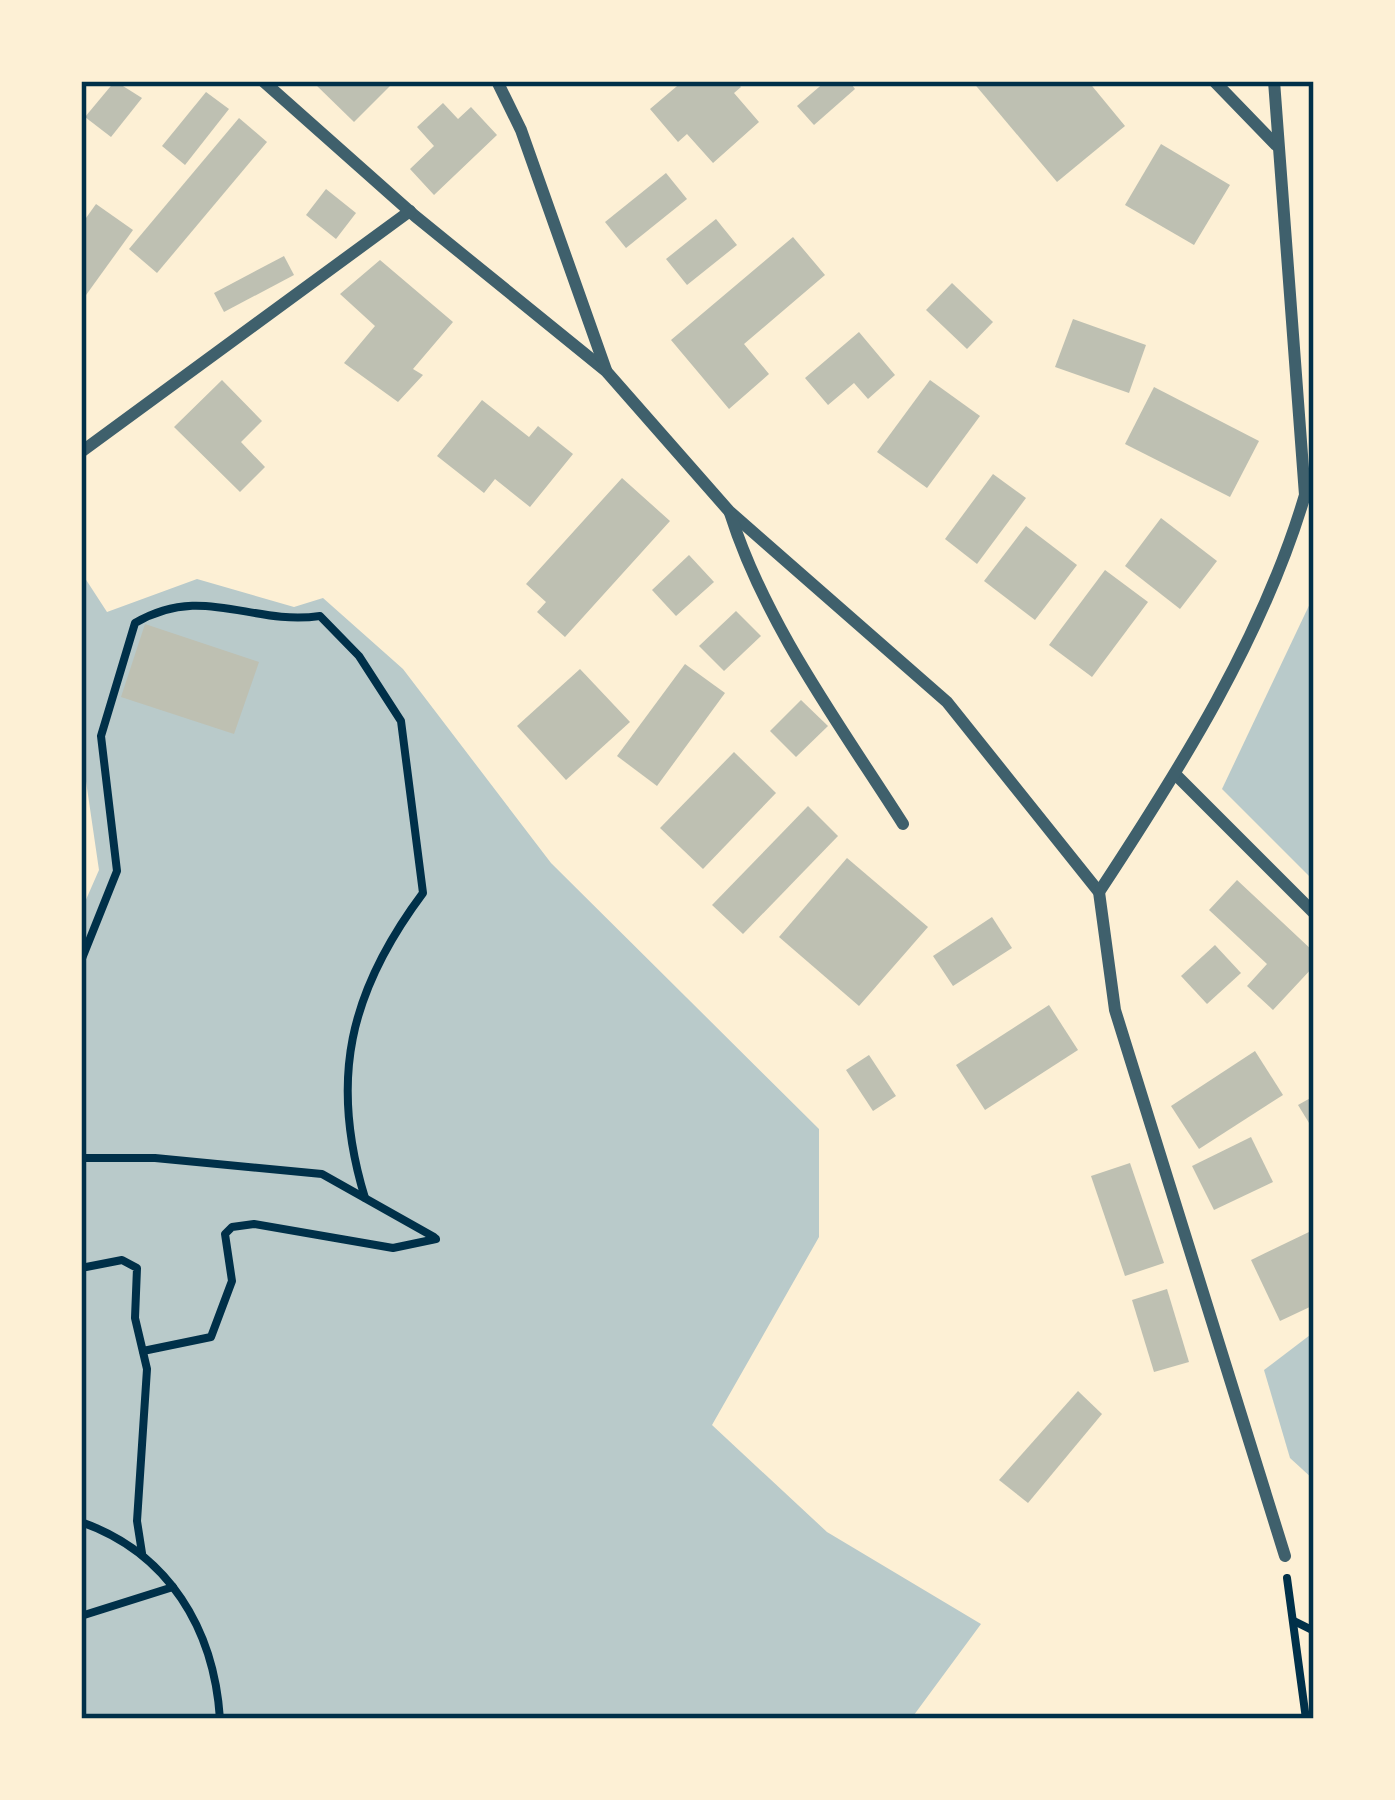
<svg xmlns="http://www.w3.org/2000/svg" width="1395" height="1800" font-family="'Alegreya Sans',sans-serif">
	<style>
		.green { fill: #b9caca }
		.building { fill: #bec0b2 }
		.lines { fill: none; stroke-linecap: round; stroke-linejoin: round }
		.path { stroke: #003049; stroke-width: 8 }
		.minor { stroke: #3f606c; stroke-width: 12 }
		.neatline { fill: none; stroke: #003049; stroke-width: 4.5 }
	</style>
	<rect width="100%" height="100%" fill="#fdf0d5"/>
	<!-- green -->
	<g class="green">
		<polygon points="81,572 107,612 197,579 294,607 323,598 403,669 551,863 819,1129 819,1237 712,1425 827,1532 981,1624 911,1719 81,1719 81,911 99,870 81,747"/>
		<polygon points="1314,595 1314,881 1222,789"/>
		<polygon points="1314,1332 1314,1480 1290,1458 1264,1370"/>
	</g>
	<!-- building -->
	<g class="building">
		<polygon points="115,81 142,98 111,137 85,117"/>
		<polygon points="319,81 395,81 354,122 315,84"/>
		<polygon points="683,81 736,81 741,87 734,93 759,122 713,163 687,134 678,142 650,109"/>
		<polygon points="826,81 849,81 855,89 814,125 797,106"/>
		<polygon points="972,81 1088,81 1125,126 1057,182"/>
		<polygon points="206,92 229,109 185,165 162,146"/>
		<polygon points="443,103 458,119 471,107 497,135 434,195 410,169 434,146 417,127"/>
		<polygon points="239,118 267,142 157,273 129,249"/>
		<polygon points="1161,144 1230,185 1194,245 1125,205"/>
		<polygon points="666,173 687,199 626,248 605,222"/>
		<polygon points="326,189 356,213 336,239 306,215"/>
		<polygon points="96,204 133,230 81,302 81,225"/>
		<polygon points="716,219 737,245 687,285 666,259"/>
		<polygon points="793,237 825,275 744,344 769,374 729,409 671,340"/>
		<polygon points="284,256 294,275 224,312 214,293"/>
		<polygon points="380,260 453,322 413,369 423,375 398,402 344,363 375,326 340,294"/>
		<polygon points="952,283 993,322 967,349 926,310"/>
		<polygon points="1073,319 1146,345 1129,393 1055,367"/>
		<polygon points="859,332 895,375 868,399 854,383 828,405 805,378"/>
		<polygon points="222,380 262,421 241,442 265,467 240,492 174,427"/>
		<polygon points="930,380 980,416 927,488 877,452"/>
		<polygon points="1154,387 1259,441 1230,497 1125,444"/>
		<polygon points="482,400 529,437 538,426 573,454 530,507 495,479 484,493 437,456"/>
		<polygon points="993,474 1026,498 977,564 945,539"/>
		<polygon points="622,478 670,521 565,637 537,612 546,602 526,584"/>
		<polygon points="1161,518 1217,561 1180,609 1125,566"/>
		<polygon points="1026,526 1077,565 1035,620 984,581"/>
		<polygon points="689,555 714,582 676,616 652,590"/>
		<polygon points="1105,570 1148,602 1092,677 1049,645"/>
		<polygon points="736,611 761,636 724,671 699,646"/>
		<polygon points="145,624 259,662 234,734 121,697"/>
		<polygon points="685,664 725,693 657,786 617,756"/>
		<polygon points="580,669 630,722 566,780 517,726"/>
		<polygon points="801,700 828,726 796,757 770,731"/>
		<polygon points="734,752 776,793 703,869 660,828"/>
		<polygon points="808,806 838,836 743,934 712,905"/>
		<polygon points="847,858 928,927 859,1006 779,937"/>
		<polygon points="1237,880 1314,952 1314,966 1273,1010 1247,986 1267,964 1209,910"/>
		<polygon points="992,917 1012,948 953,986 933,956"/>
		<polygon points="1215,945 1241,973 1207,1004 1181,976"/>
		<polygon points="1049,1005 1078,1050 985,1110 956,1065"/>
		<polygon points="1255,1051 1283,1095 1199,1149 1171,1106"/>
		<polygon points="869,1055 896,1096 873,1111 846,1070"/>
		<polygon points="1314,1096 1314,1131 1298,1105"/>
		<polygon points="1251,1137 1273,1182 1214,1210 1192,1166"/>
		<polygon points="1130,1163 1164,1263 1125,1276 1091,1176"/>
		<polygon points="1309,1232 1314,1305 1280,1321 1251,1260"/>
		<polygon points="1167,1289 1189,1362 1154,1372 1132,1300"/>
		<polygon points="1078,1391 1102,1414 1028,1503 999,1480"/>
	</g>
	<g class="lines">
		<!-- path -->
		<g class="path">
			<path d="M81 961 117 871 101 736 135 623C203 583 251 626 320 616L359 656 401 721 423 893C349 992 329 1080 365 1198"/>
			<polyline points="81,1158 155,1158 322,1174 434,1237"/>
			<polyline points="81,1268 122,1260 137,1268 135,1318 147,1369 137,1521 142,1553"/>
			<polyline points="143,1351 211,1337 232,1281 225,1234 232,1227 254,1224 393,1248 436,1239"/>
			<path d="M81 1522C169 1553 214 1629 220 1719"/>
			<polyline points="1287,1578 1306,1719"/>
			<polyline points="81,1616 173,1587"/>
			<polyline points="1294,1621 1314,1631"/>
		</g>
		<!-- minor -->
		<g class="minor">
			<polyline points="263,81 415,216 606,371 729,511 947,702 1099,892 1115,1010 1285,1556"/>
			<polyline points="497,81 521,130 606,370"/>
			<polyline points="1214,81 1276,145"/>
			<polyline points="81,452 410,211"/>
			<path d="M730 513C765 624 840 725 903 824"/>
			<polyline points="1176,775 1314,913"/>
			<path d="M1099 892C1180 769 1263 637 1305 495L1274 81"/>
		</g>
	</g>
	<!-- border -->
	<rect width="1395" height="1800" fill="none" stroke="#fdf0d5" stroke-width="168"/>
	<rect x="84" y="84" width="1227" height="1632" class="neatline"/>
</svg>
